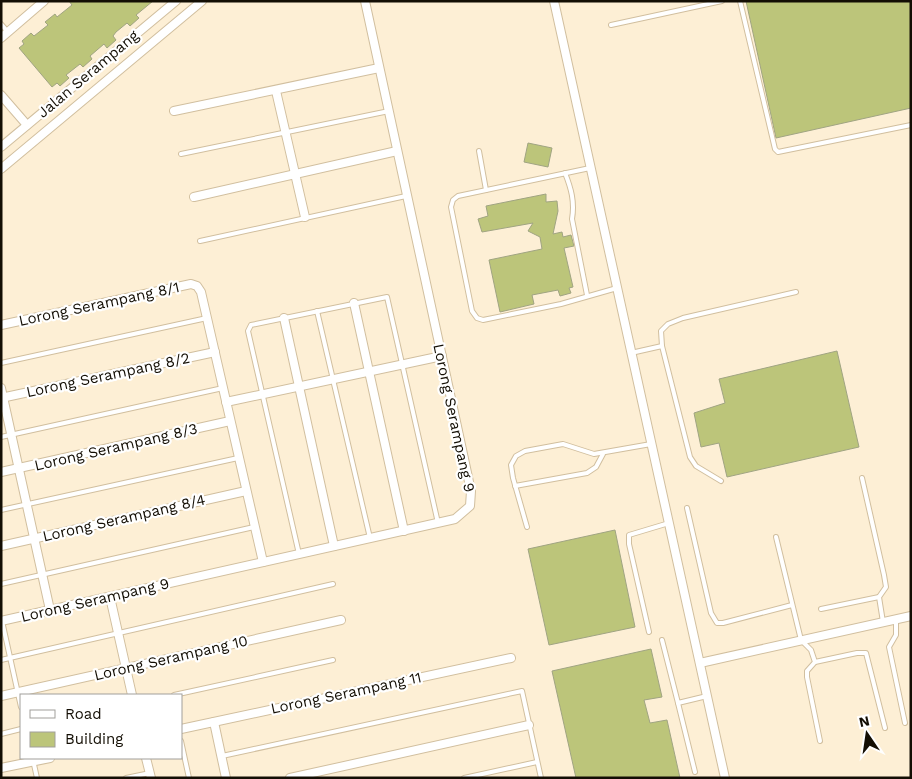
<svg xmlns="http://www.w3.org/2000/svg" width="912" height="779" font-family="'Work Sans',sans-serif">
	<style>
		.building { fill: #bcc57a; stroke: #a0a482 }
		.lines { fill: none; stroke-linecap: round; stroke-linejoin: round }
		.lane-casing { stroke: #d1bf9f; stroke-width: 6 }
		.street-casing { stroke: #d1bf9f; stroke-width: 10 }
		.lane { stroke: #fff; stroke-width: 4 }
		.street { stroke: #fff; stroke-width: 8 }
		.labels { text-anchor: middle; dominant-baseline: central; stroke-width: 4.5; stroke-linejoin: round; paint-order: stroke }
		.street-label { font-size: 15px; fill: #130e04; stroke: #fff }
	</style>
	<rect width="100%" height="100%" fill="#fdefd5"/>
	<!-- building -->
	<g class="building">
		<polygon points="69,1 153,1 136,15 139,18 130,26 127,23 116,32 113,36 116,40 107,48 104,44 90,56 92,59 83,67 80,64 66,75 69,78 60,86 57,83 52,87 19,48 24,44 22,41 31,33 34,36 48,25 45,22 55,14 57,17 72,5"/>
		<polygon points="746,1 911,1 911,108 776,138"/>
		<polygon points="528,143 552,148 548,167 524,162"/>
		<polygon points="546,194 546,202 557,201 558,211 553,234 562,232 563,237 571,235 574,246 564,248 573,287 569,288 571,293 560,296 558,290 532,295 534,304 500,312 489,260 542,249 540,237 528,231 533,223 482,232 478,219 488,216 486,206"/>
		<polygon points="837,351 859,447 727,477 719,443 701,447 694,413 725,403 719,379"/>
		<polygon points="615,530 635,627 549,645 528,549"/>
		<polygon points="651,649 662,697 644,700 650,723 667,720 680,778 576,778 552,671"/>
	</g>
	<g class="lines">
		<defs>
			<g id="lane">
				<polyline points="740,1 775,149 778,152 911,125"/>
				<polyline points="1,24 8,32"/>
				<polyline points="611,25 722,1"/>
				<polyline points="479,151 486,190"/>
				<polyline points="181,154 389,111"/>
				<polyline points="590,168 458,196 453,200 451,207 472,311 477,318 483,320 561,304 617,288"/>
				<path d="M565 173C571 188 575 202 572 219L587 295"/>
				<polyline points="200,241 406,196"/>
				<polyline points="317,311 370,538"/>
				<polyline points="662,346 661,331 668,324 683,318 796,292"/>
				<polyline points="631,353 662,346 690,457 696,466 721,481"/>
				<polyline points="1,363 207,318"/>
				<polyline points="1,437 223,388"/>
				<polyline points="862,478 884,575 886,587 879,597 883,622"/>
				<polyline points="515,486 587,473 596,467 603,454"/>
				<polyline points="687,508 711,613 717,623 723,623 792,605"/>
				<polyline points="1,510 238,458"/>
				<polyline points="527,527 513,478 511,465 516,456 525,451 563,444 594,454 651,444"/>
				<polyline points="776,537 801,640 811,650 815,662 807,671 807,677 820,741"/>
				<polyline points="299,554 248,331 251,325 387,297 438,523"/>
				<polyline points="1,584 254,527"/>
				<polyline points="821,609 879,597"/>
				<polyline points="896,619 896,635 889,647 905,723"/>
				<polyline points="2,621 21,707"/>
				<polyline points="649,632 629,544 629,535 669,523"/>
				<polyline points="662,640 678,703 707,696"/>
				<polyline points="1,660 333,584"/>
				<polyline points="815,662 857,653 866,653 885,728"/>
				<polyline points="174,695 333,660"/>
				<polyline points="678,703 695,772"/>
				<polyline points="1,734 21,729"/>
				<polyline points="181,741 189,778"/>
				<polyline points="222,756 522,691 541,778"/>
				<polyline points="33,760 37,778"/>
				<polyline points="126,778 150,773"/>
				<polyline points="464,778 537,762"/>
			</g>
			<g id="street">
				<polyline points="554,1 725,778"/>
				<polyline points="1,38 44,1"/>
				<polyline points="276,91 305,217"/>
				<polyline points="1,95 27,125"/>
				<polyline points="174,111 379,68"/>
				<polyline points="1,147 176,1"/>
				<polyline points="1,169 202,1"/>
				<polyline points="194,197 397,151"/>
				<polyline points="354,303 404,531"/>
				<polyline points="284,318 334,546"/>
				<polyline points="1,325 191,284 197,286 201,292 263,562"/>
				<polyline points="1,388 50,610"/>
				<polyline points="1,398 215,352"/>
				<polyline points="226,402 442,356"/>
				<polyline points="1,472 230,421"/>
				<polyline points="1,546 246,491"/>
				<polyline points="110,597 132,695"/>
				<polyline points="1,621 455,519 470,506 471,491 365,1"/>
				<polyline points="700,663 911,616"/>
				<polyline points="1,696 341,620"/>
				<polyline points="214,722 226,778"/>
				<polyline points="181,729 511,658"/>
				<polyline points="146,758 151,778"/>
				<polyline points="1,768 50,758"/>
				<polyline points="290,778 529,725"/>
			</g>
		</defs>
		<!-- lane casing -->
		<use href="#lane" class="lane-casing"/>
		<!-- street casing -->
		<use href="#street" class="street-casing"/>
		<!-- lane -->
		<use href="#lane" class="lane"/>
		<!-- street -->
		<use href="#street" class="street"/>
	</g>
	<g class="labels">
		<!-- street labels -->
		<g class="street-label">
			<text transform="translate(88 74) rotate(-40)">Jalan Serampang</text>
			<text transform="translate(99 304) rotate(-12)">Lorong Serampang 8/1</text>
			<text transform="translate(108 375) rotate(-12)">Lorong Serampang 8/2</text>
			<text transform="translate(454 418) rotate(78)">Lorong Serampang 9</text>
			<text transform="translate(116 447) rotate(-13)">Lorong Serampang 8/3</text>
			<text transform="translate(124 518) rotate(-13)">Lorong Serampang 8/4</text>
			<text transform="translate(95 600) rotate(-13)">Lorong Serampang 9</text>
			<text transform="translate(171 658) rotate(-13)">Lorong Serampang 10</text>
			<text transform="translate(346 693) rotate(-12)">Lorong Serampang 11</text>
		</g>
	</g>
	<!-- border -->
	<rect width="912" height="779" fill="none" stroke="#130e04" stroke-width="5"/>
	<!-- legend -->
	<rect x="20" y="694" width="162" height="65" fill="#ffffff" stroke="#a19f9b"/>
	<rect x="30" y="710" width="25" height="8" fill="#ffffff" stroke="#a19f9b"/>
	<text x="65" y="719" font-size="15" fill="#130e04">Road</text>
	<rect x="30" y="732" width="25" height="15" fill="#bcc57a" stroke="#a19f9b"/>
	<text x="65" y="744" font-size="15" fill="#130e04">Building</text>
	<!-- north arrow -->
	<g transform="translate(867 734) rotate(347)" stroke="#ffffff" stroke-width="4" paint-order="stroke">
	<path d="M0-4L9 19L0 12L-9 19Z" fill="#130e04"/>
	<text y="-8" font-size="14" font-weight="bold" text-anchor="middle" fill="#130e04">N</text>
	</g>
</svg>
